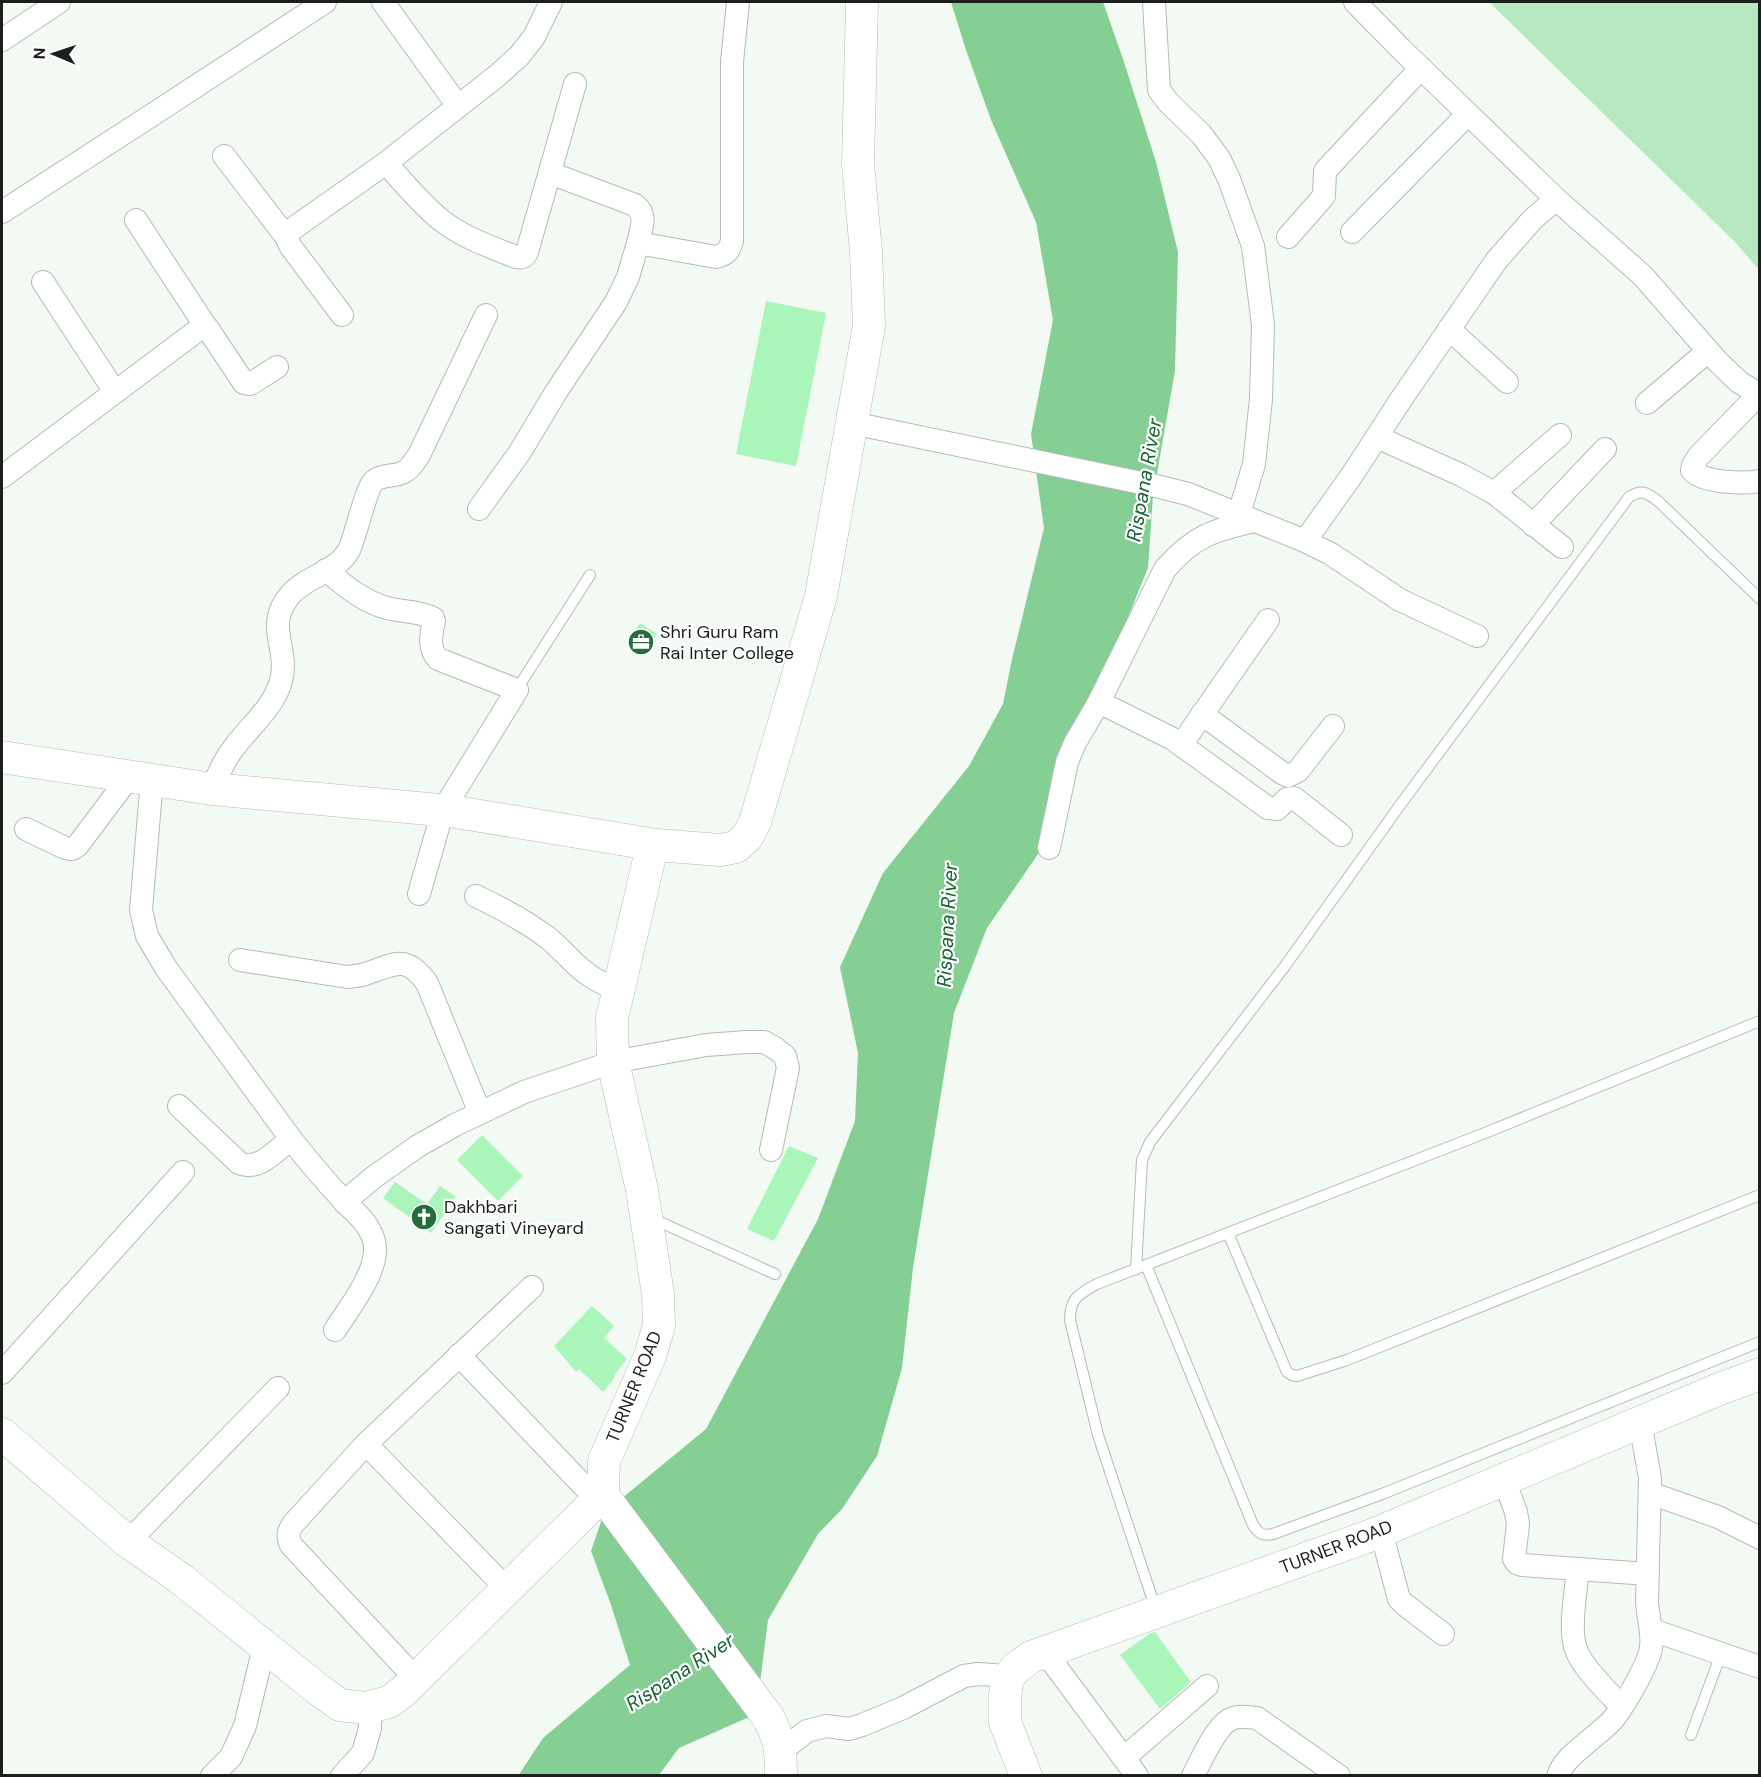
<svg xmlns="http://www.w3.org/2000/svg" width="1761" height="1777" font-family="'DM Sans',sans-serif">
	<style>
		.green { fill: #b7e9c0 }
		.water { fill: #85ce94 }
		.building { fill: #aaf5b9 }
		.lines { fill: none; stroke-linecap: round; stroke-linejoin: round }
		.lane-casing { stroke: #b4bbb5; stroke-width: 12 }
		.street-casing { stroke: #b4bbb5; stroke-width: 24 }
		.secondary-casing { stroke: #b4bbb5; stroke-width: 33 }
		.lane { stroke: #fff; stroke-width: 10 }
		.street { stroke: #fff; stroke-width: 22 }
		.secondary { stroke: #fff; stroke-width: 32 }
		.labels { text-anchor: middle; dominant-baseline: central; stroke-width: 4.5; stroke-linejoin: round; paint-order: stroke }
		.poi-label { font-size: 18px; fill: #1d1f1d; stroke: #fff; text-anchor: start }
		.street-label { font-size: 18px; fill: #1d1f1d; stroke: #fff }
		.water-label { font-size: 20px; font-style: italic; fill: #156530; stroke: #fff }
	</style>
	<rect width="100%" height="100%" fill="#f3faf4"/>
	<!-- green -->
	<polygon class="green" points="1489,2 1759,2 1759,270 1735,242"/>
	<!-- water -->
	<polygon class="water" points="951,2 1103,2 1123,59 1156,162 1178,252 1175,371 1153,496 1148,568 1094,700 1047,841 987,928 954,1013 913,1268 902,1368 877,1456 842,1509 818,1534 768,1620 756,1714 679,1748 659,1775 518,1776 543,1738 630,1665 611,1605 591,1551 604,1513 706,1429 818,1219 855,1121 858,1053 840,967 883,873 969,766 1003,704 1012,659 1044,528 1031,434 1053,320 1036,222 991,120 966,50"/>
	<!-- building -->
	<g class="building">
		<polygon points="766,301 826,313 796,466 736,454"/>
		<polygon points="640,623 657,634 642,655 627,642"/>
		<polygon points="482,1135 523,1176 498,1201 457,1160"/>
		<polygon points="789,1146 818,1158 774,1241 747,1229"/>
		<polygon points="395,1182 427,1204 440,1186 456,1197 431,1233 383,1198"/>
		<polygon points="592,1306 614,1326 604,1338 627,1359 614,1375 615,1377 603,1392 579,1369 576,1372 554,1346"/>
		<polygon points="1155,1632 1191,1682 1160,1709 1120,1655 1149,1634"/>
	</g>
	<g class="lines">
		<defs>
			<g id="lane">
				<polyline points="517,689 590,575"/>
				<polyline points="651,1218 775,1274"/>
				<polyline points="1228,1233 1287,1372 1292,1375 1297,1376 1347,1360 1760,1195"/>
				<path d="M1146 1265 1253 1525C1259 1534 1263 1536 1273 1534L1382 1494 1760 1342"/>
				<path d="M1136 1269 1142 1160 1150 1142 1285 966 1403 801 1629 497C1642 489 1646 492 1658 501L1760 599"/>
				<path d="M1156 1610 1098 1435 1070 1320C1070 1298 1079 1294 1097 1284L1485 1133 1760 1021"/>
				<polyline points="1691,1735 1721,1654"/>
			</g>
			<g id="street">
				<polyline points="383,2 458,106"/>
				<polyline points="1154,2 1159,90 1169,103 1201,134 1219,158 1229,179 1253,246 1263,325 1261,399 1254,464 1239,514"/>
				<polyline points="1355,2 1401,49 1556,199 1643,276 1717,361 1739,382 1760,395"/>
				<polyline points="2,40 59,2"/>
				<polyline points="224,156 287,238"/>
				<path d="M386 163C403 182 420 203 441 220 462 237 491 247 516 257 522 258 524 258 527 252L575 84"/>
				<path d="M550 173 635 205C648 215 641 229 638 243"/>
				<polyline points="2,212 135,126 325,2"/>
				<polyline points="136,220 206,327"/>
				<polyline points="1352,232 1468,114"/>
				<polyline points="1288,237 1324,196 1325,171 1421,68"/>
				<polyline points="43,282 115,392"/>
				<path d="M342 315 291 247C287 240 285 236 291 230L386 163 498 75 519 56 534 37 551 2"/>
				<polyline points="1449,329 1507,382"/>
				<path d="M1758 395 1698 457 1693 465 1692 470C1702 483 1744 484 1760 481"/>
				<polyline points="1647,403 1708,351"/>
				<polyline points="852,423 1156,486 1188,494 1305,541 1331,554 1400,600 1477,636"/>
				<polyline points="1377,437 1461,475 1494,493 1562,547"/>
				<polyline points="2,477 202,327 206,327 208,329 244,383 249,384 252,383 277,367"/>
				<polyline points="1494,493 1560,435"/>
				<path d="M479 509 520 452 556 392 616 302 628 277 638 243 716 257C727 254 729 251 732 241V62L738 2"/>
				<polyline points="1533,525 1605,449"/>
				<polyline points="1305,541 1352,475 1400,401 1496,261 1532,220 1556,199"/>
				<path d="M326 570C345 586 362 601 387 608 402 612 419 611 433 618L434 621C431 634 428 649 438 659L517 690 443 810 419 894"/>
				<polyline points="1099,702 1173,739 1268,808 1277,809 1287,799 1294,798 1341,835"/>
				<polyline points="1202,714 1282,773 1288,776 1298,771 1333,726"/>
				<polyline points="1181,745 1268,620"/>
				<path d="M152 779 141 910 147 936 166 968 291 1139C308 1161 326 1182 345 1202 352 1210 362 1217 367 1226 371 1232 375 1240 375 1248 376 1275 349 1308 335 1330"/>
				<path d="M212 789C219 773 225 758 236 745 252 724 273 708 281 681 290 648 263 626 291 594 307 576 337 572 349 550 356 535 366 488 374 481 382 474 395 477 404 472 411 468 415 461 419 455L486 315"/>
				<path d="M26 829 63 847C70 850 73 850 78 845L129 777"/>
				<path d="M1049 848 1067 762 1075 743 1099 702 1165 569C1195 535 1212 531 1254 521"/>
				<path d="M476 896C501 908 526 921 548 938 562 949 572 963 586 973 596 981 607 985 619 991"/>
				<path d="M240 960 347 977C353 976 360 976 365 974 394 965 405 953 427 983L480 1113"/>
				<path d="M179 1106 239 1163C259 1172 276 1150 291 1139"/>
				<polyline points="344,1202 374,1177 418,1146 455,1125 524,1092 613,1062 706,1045 747,1042 764,1042 775,1048 785,1056 788,1068 771,1150"/>
				<polyline points="459,1355 597,1500"/>
				<polyline points="2,1373 183,1172"/>
				<polyline points="366,1444 507,1589"/>
				<polyline points="1504,1480 1516,1512 1518,1524 1514,1559 1517,1563 1522,1565 1648,1574"/>
				<polyline points="1650,1493 1718,1517 1760,1538"/>
				<polyline points="1381,1531 1399,1599 1404,1604 1443,1634"/>
				<polyline points="128,1542 278,1388"/>
				<path d="M1578 1569C1576 1591 1568 1633 1577 1652 1584 1669 1608 1692 1621 1706"/>
				<polyline points="1652,1630 1760,1667"/>
				<polyline points="1045,1652 1137,1776"/>
				<path d="M416 1679 291 1545C287 1536 288 1532 293 1524L366 1444 532 1287"/>
				<polyline points="781,1751 807,1731 826,1726 849,1729 862,1725 903,1708 964,1676 978,1674 994,1675 1008,1678"/>
				<polyline points="1124,1758 1207,1686"/>
				<polyline points="212,1776 231,1757 245,1726 264,1647"/>
				<polyline points="342,1776 363,1753 370,1728 370,1717 366,1708"/>
				<path d="M1193 1776C1201 1761 1215 1728 1229 1720 1237 1715 1247 1717 1257 1718L1339 1776"/>
				<path d="M1558 1776C1563 1760 1579 1750 1591 1739 1599 1732 1609 1725 1615 1717 1626 1702 1648 1665 1651 1648 1653 1632 1648 1618 1647 1602L1650 1478 1640 1422"/>
			</g>
			<g id="secondary">
				<polyline points="2,757 212,789 450,811 656,845 720,850 736,847 747,837 755,822 821,596 869,326 866,252 858,164 862,2"/>
				<path d="M656 845 652 847 612 1018 613 1062 642 1190 658 1294 659 1326 650 1356 604 1461 603 1492 605 1498 768 1717C780 1739 781 1751 781 1776"/>
				<polyline points="2,1434 128,1542 181,1579 319,1690 340,1705 366,1708 389,1702 405,1690 597,1500 603,1492"/>
				<polyline points="1026,1776 1005,1722 1005,1696 1008,1678 1016,1668 1031,1657 1372,1535 1717,1390 1760,1374"/>
			</g>
		</defs>
		<!-- lane casing -->
		<use href="#lane" class="lane-casing"/>
		<!-- street casing -->
		<use href="#street" class="street-casing"/>
		<!-- secondary casing -->
		<use href="#secondary" class="secondary-casing"/>
		<!-- lane -->
		<use href="#lane" class="lane"/>
		<!-- street -->
		<use href="#street" class="street"/>
		<!-- secondary -->
		<use href="#secondary" class="secondary"/>
	</g>
	<!-- icons -->
	<defs>
		<symbol id="office-disc" viewBox="-11 -11 22 22"><circle r="9.5" fill="#256d3a" stroke="#fff"/><path d="M-6-3h4V-5.5h4V-3h4V5H-6ZM-1-4.5V-3h2v-1.5ZM-6 0V1H6V0Z" fill="#fff"/></symbol>
		<symbol id="church-disc" viewBox="-11 -11 22 22"><circle r="9.5" fill="#256d3a" stroke="#fff"/><path d="M-1.2-6h2.4v3.5h3.3v2.4h-3.3V6h-2.4V-.1h-3.3v-2.4h3.3Z" fill="#fff"/></symbol>
	</defs>
	<g fill-rule="evenodd">
		<use href="#office-disc" x="626" y="627" width="30" height="30"/>
		<use href="#church-disc" x="409" y="1202" width="30" height="30"/>
	</g>
	<g class="labels">
		<!-- poi labels -->
		<g class="poi-label">
			<text x="660" y="632">Shri Guru Ram<tspan x="660" dy="21">Rai Inter College</tspan></text>
			<text x="444" y="1207">Dakhbari<tspan x="444" dy="21">Sangati Vineyard</tspan></text>
		</g>
		<!-- street labels -->
		<g class="street-label">
			<text transform="translate(634 1387) rotate(-68)">TURNER ROAD</text>
			<text transform="translate(1336 1547) rotate(-21)">TURNER ROAD</text>
		</g>
		<!-- water labels -->
		<g class="water-label">
			<text transform="translate(1144 480) rotate(-80)">Rispana River</text>
			<text transform="translate(947 925) rotate(-87)">Rispana River</text>
			<text transform="translate(680 1672) rotate(-33)">Rispana River</text>
		</g>
	</g>
	<!-- border -->
	<rect width="1761" height="1777" fill="none" stroke="#1d1f1d" stroke-width="6"/>
	<!-- north arrow -->
	<g transform="translate(54 54) rotate(272)" stroke="#ffffff" stroke-width="4.5" paint-order="stroke">
	<path d="M0-4.5L10 22L0 15L-10 22Z" fill="#1d1f1d"/>
	<text y="-9" font-size="16" font-weight="bold" text-anchor="middle" fill="#1d1f1d">N</text>
	</g>
</svg>
